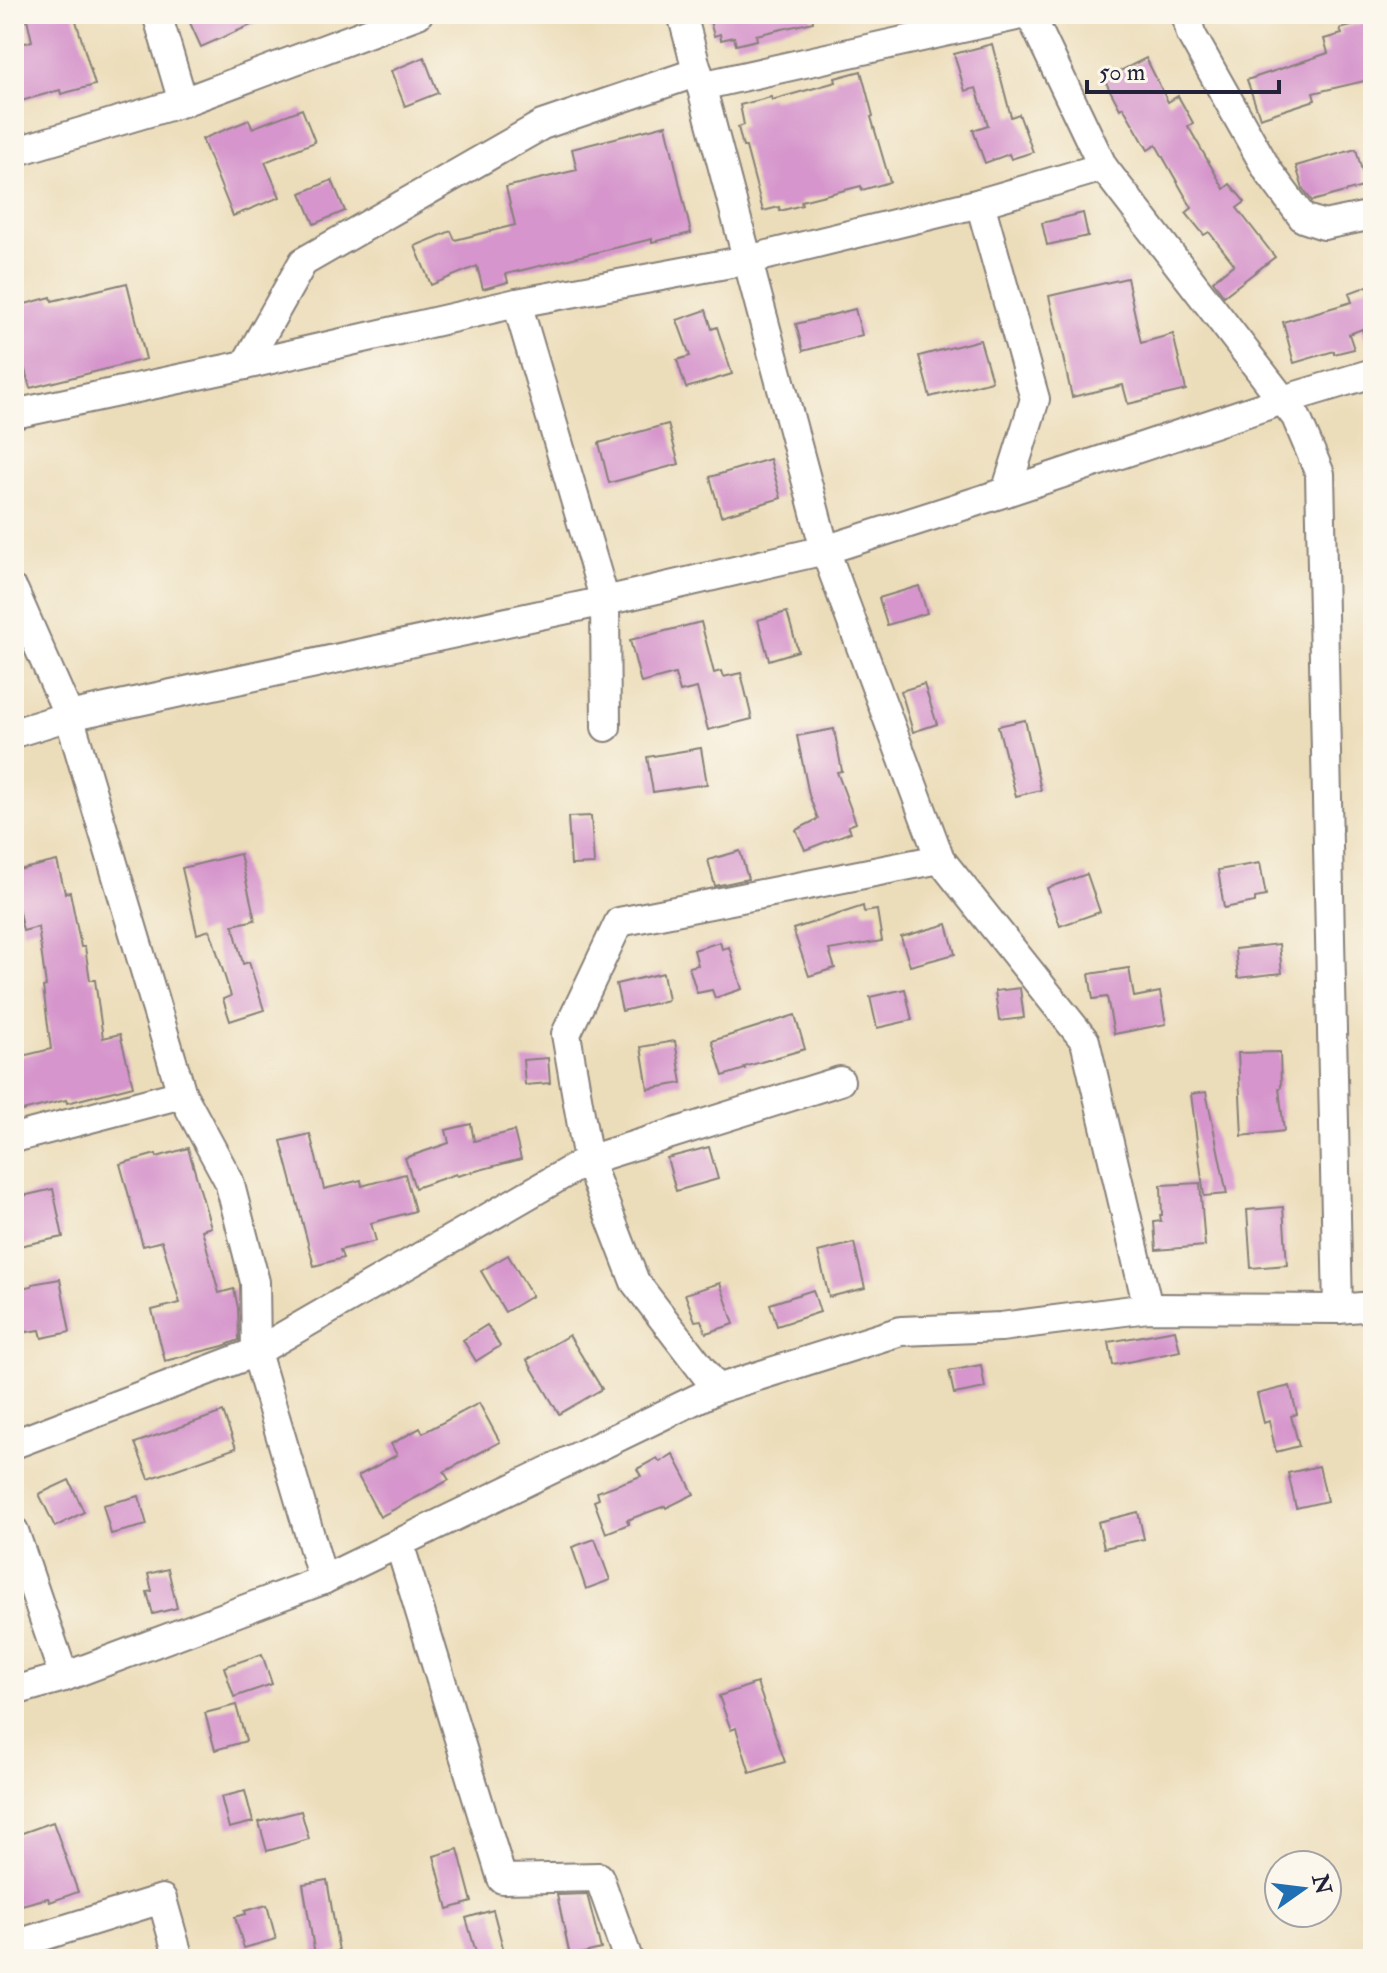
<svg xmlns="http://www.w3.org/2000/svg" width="1387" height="1973" font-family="'IM FELL Double Pica',serif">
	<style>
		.building { fill: #d695cc }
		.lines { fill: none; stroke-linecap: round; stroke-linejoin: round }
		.minor-casing { stroke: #87807a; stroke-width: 32 }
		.minor { stroke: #fff; stroke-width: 28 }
	</style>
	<rect width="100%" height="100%" fill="#fbf7ec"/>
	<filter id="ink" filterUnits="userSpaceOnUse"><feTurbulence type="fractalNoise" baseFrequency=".0125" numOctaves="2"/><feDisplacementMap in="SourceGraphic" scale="16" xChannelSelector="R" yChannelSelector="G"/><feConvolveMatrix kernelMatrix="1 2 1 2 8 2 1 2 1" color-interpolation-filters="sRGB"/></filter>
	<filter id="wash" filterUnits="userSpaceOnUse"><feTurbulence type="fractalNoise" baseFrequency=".006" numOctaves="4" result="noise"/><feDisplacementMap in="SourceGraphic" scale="32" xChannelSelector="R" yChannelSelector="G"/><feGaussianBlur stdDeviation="1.8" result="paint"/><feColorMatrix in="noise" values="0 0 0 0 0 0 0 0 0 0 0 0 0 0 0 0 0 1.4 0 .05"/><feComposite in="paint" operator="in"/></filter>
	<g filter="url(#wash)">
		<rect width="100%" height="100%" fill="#ecddba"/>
		<g id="blocks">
			<!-- building -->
			<g class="building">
				<polygon points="26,14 74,14 95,85 61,94 60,90 14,103 14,46 32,41"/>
				<polygon points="186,14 276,14 201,47"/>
				<polygon points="708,14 812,14 813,22 756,35 757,40 736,45 734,37 721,40 720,34 714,36"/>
				<polygon points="1373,20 1373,79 1313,93 1315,100 1260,118 1247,80 1328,53 1324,39 1342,34 1340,29"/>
				<polygon points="992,44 1011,117 1019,114 1033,152 1011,159 1009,154 985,163 973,130 988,125 976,88 965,91 954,54"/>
				<polygon points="424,57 438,93 405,106 391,71"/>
				<polygon points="1146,58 1168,102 1178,96 1193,123 1188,126 1224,189 1230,184 1245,202 1237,208 1275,257 1224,296 1213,281 1234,264 1209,232 1204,235 1186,213 1192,208 1156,145 1148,150 1123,107 1120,109 1104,79"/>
				<polygon points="861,71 873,116 871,117 890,182 862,190 861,186 801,201 802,205 780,211 779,207 763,211 746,147 743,147 738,127 744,125 740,105 771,97 772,100 836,82 835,78"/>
				<polygon points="302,109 315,142 265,162 280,197 233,216 202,139 249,120 252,128"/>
				<polygon points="666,125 691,233 652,242 652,239 506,274 508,282 483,289 477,266 431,285 415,246 451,231 455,240 515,225 506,187 577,170 572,149"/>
				<polygon points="1356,149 1366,186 1312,201 1303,189 1296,166"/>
				<polygon points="332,180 345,211 314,224 301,193"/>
				<polygon points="1083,213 1088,236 1047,245 1042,223"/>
				<polygon points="1127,278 1141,343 1173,334 1186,390 1128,404 1123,385 1072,397 1049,296"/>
				<polygon points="127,283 146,359 30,388 14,330 14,307 51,297 52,301"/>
				<polygon points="1373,284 1373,352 1370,353 1362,329 1349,334 1354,349 1334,354 1334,351 1294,363 1283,322 1352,302 1349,293"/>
				<polygon points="855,309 862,335 803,351 796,324"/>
				<polygon points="706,310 712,329 717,327 732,374 686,388 677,360 690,356 677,320"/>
				<polygon points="980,340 992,381 930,397 919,356"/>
				<polygon points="668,424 679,464 609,483 599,443"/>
				<polygon points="770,459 781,498 721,516 710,477"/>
				<polygon points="919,586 927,613 887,625 879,598"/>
				<polygon points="787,612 798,651 769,660 758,620"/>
				<polygon points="701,622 714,673 721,671 723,677 741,673 752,719 708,730 697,688 680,692 675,674 641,683 630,640"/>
				<polygon points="924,684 937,724 913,732 901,691"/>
				<polygon points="1025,720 1041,790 1016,796 998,726"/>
				<polygon points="834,729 842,771 837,772 856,823 848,826 851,832 805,850 796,830 818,819 809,795 797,736"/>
				<polygon points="701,748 707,784 653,792 647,757"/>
				<polygon points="591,816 594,864 571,865 568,817"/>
				<polygon points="740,851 748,879 715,886 708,860"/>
				<polygon points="240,854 255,920 233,925 243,964 249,962 264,1010 230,1021 223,999 231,996 210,930 197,934 182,868"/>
				<polygon points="57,861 65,893 70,892 81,947 85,947 90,980 95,980 103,1038 120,1034 133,1086 67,1103 66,1100 18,1112 14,1096 14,1058 51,1049 43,987 46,986 38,927 23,931 14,889 14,871"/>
				<polygon points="1260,863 1266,896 1255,898 1255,902 1224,908 1218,870"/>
				<polygon points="1087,874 1100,912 1060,926 1047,888"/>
				<polygon points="863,906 864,912 877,910 882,941 829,950 835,968 809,976 793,929"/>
				<polygon points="947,924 955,954 910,966 901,937"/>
				<polygon points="720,942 722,949 729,947 742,989 715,998 712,990 697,993 689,967 698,965 694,950"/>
				<polygon points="1279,944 1282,973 1238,978 1235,949"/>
				<polygon points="1129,968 1134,997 1160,992 1166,1024 1114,1034 1107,997 1093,999 1089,974"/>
				<polygon points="663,973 668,1000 622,1011 616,984"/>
				<polygon points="1020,988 1024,1018 999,1021 995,991"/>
				<polygon points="905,989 912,1020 877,1028 870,997"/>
				<polygon points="795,1015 805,1049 744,1067 745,1069 723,1076 712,1041"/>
				<polygon points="675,1041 682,1083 648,1089 641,1047"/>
				<polygon points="1280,1052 1281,1087 1279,1088 1284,1131 1242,1136 1238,1053"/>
				<polygon points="548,1058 550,1083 525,1085 523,1060"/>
				<polygon points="1206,1092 1227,1194 1204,1196 1191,1094"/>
				<polygon points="471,1124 474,1141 514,1131 521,1159 457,1176 456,1174 415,1188 405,1158 449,1143 446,1130"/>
				<polygon points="310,1134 324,1189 361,1180 362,1186 405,1174 415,1211 371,1223 376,1241 340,1250 343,1258 314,1266 281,1141"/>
				<polygon points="709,1147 718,1179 676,1191 667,1158"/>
				<polygon points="188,1148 211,1227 202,1230 219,1293 234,1289 238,1308 239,1340 223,1346 165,1361 152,1310 180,1303 162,1241 143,1246 120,1164 156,1154 157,1157"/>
				<polygon points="1200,1183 1205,1246 1156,1250 1154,1222 1161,1221 1160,1215 1162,1215 1161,1185"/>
				<polygon points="53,1189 63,1237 14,1247 14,1198"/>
				<polygon points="1283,1207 1287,1265 1251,1268 1247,1210"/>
				<polygon points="854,1243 865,1288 829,1297 818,1252"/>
				<polygon points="508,1255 532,1296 505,1312 481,1271"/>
				<polygon points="60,1279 70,1332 42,1338 40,1330 14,1334 14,1289 32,1286 32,1284"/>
				<polygon points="720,1283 734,1324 706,1333 701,1320 695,1321 685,1294"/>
				<polygon points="813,1290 820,1312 777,1326 770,1304"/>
				<polygon points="487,1325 500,1346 476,1361 463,1340"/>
				<polygon points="1175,1330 1180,1351 1113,1365 1109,1342"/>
				<polygon points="569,1335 602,1389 559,1414 527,1360"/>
				<polygon points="981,1365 985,1388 954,1394 949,1371"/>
				<polygon points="1290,1386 1297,1414 1291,1416 1299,1446 1276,1452 1269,1421 1264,1423 1257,1394"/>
				<polygon points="479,1403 500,1442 444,1472 449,1480 380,1517 358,1476 397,1455 391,1444 420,1428 423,1433"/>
				<polygon points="223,1412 236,1448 149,1479 135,1443"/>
				<polygon points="673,1454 694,1494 666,1508 665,1506 627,1520 629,1524 606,1533 594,1501 599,1499 597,1492 641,1476 637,1469 657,1458 660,1462"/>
				<polygon points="1319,1466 1327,1501 1296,1508 1288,1473"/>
				<polygon points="69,1480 84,1512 55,1527 39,1494"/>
				<polygon points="139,1496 147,1525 111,1534 103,1505"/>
				<polygon points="1138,1512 1144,1539 1104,1548 1098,1522"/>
				<polygon points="595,1539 610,1580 586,1589 572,1547"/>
				<polygon points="168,1569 177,1608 153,1614 147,1592 152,1591 148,1574"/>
				<polygon points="262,1654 272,1684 234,1697 224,1667"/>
				<polygon points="757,1683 785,1762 750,1773 736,1728 731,1730 719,1696"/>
				<polygon points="236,1705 246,1741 215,1750 205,1713"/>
				<polygon points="245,1791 253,1822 229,1828 221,1797"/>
				<polygon points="301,1811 309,1839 267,1851 259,1822"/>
				<polygon points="53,1822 78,1892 50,1902 48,1898 14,1907 14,1836"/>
				<polygon points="458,1849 472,1902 448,1909 434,1856"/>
				<polygon points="327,1880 339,1951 315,1955 303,1884"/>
				<polygon points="587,1894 601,1949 570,1956 557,1895"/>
				<polygon points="267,1905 276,1939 244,1948 235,1917 246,1914 245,1911"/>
				<polygon points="493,1910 506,1959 478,1959 466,1918"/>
			</g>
		</g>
	</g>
	<g filter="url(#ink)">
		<use href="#blocks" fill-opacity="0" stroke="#87807a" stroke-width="2"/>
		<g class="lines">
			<defs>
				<g id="minor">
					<polyline points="157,14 183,102"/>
					<polyline points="682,14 825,550 940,859 1085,1041 1148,1308"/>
					<polyline points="1030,14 1103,167 1296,417 1320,474 1338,1309"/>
					<polyline points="1186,14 1191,34 1268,171 1303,218 1324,225 1373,215"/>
					<polyline points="701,86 1025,14"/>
					<polyline points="14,152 183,102 418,14"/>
					<polyline points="980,203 1035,399 1006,492"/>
					<polyline points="517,303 605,601 606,727"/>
					<polyline points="245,365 303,262 542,125 698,72"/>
					<polyline points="14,414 245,365 517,303 747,260 980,203 1103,167"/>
					<polyline points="14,591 69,716 182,1094 229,1181 255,1282 256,1352 323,1580"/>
					<polyline points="14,733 69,716 605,601 825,550 1006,492 1283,400 1373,373"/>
					<polyline points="14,1138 182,1094"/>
					<polyline points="717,1389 635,1282 588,1160 566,1034 619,922 940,859"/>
					<polyline points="14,1444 256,1352 588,1160 840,1081"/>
					<polyline points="14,1531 64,1677"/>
					<polyline points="399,1543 502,1879 599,1877 628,1959"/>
					<polyline points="14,1691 64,1677 323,1580 717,1389 901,1331 1001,1327 1148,1308 1338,1309 1373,1306"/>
					<polyline points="14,1945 162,1899 179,1959"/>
				</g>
			</defs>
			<!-- minor casing -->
			<use href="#minor" class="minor-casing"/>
			<!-- minor -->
			<use href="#minor" class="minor"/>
		</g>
	</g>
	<!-- margin -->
	<rect width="1387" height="1973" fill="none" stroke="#fbf7ec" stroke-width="48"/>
	<!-- north arrow -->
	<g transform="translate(1303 1889) rotate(76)"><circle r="38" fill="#fbf7ec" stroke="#a4a2a5" stroke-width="2"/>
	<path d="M0-6L14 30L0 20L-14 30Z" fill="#1f6fb2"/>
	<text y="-12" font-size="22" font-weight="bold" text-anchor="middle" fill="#22223b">N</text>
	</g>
	<!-- scale -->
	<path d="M1087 80v12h192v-12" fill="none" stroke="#22223b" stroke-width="4"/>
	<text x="1099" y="80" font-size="24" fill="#22223b" stroke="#fbf7ec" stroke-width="6" paint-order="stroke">50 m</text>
</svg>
